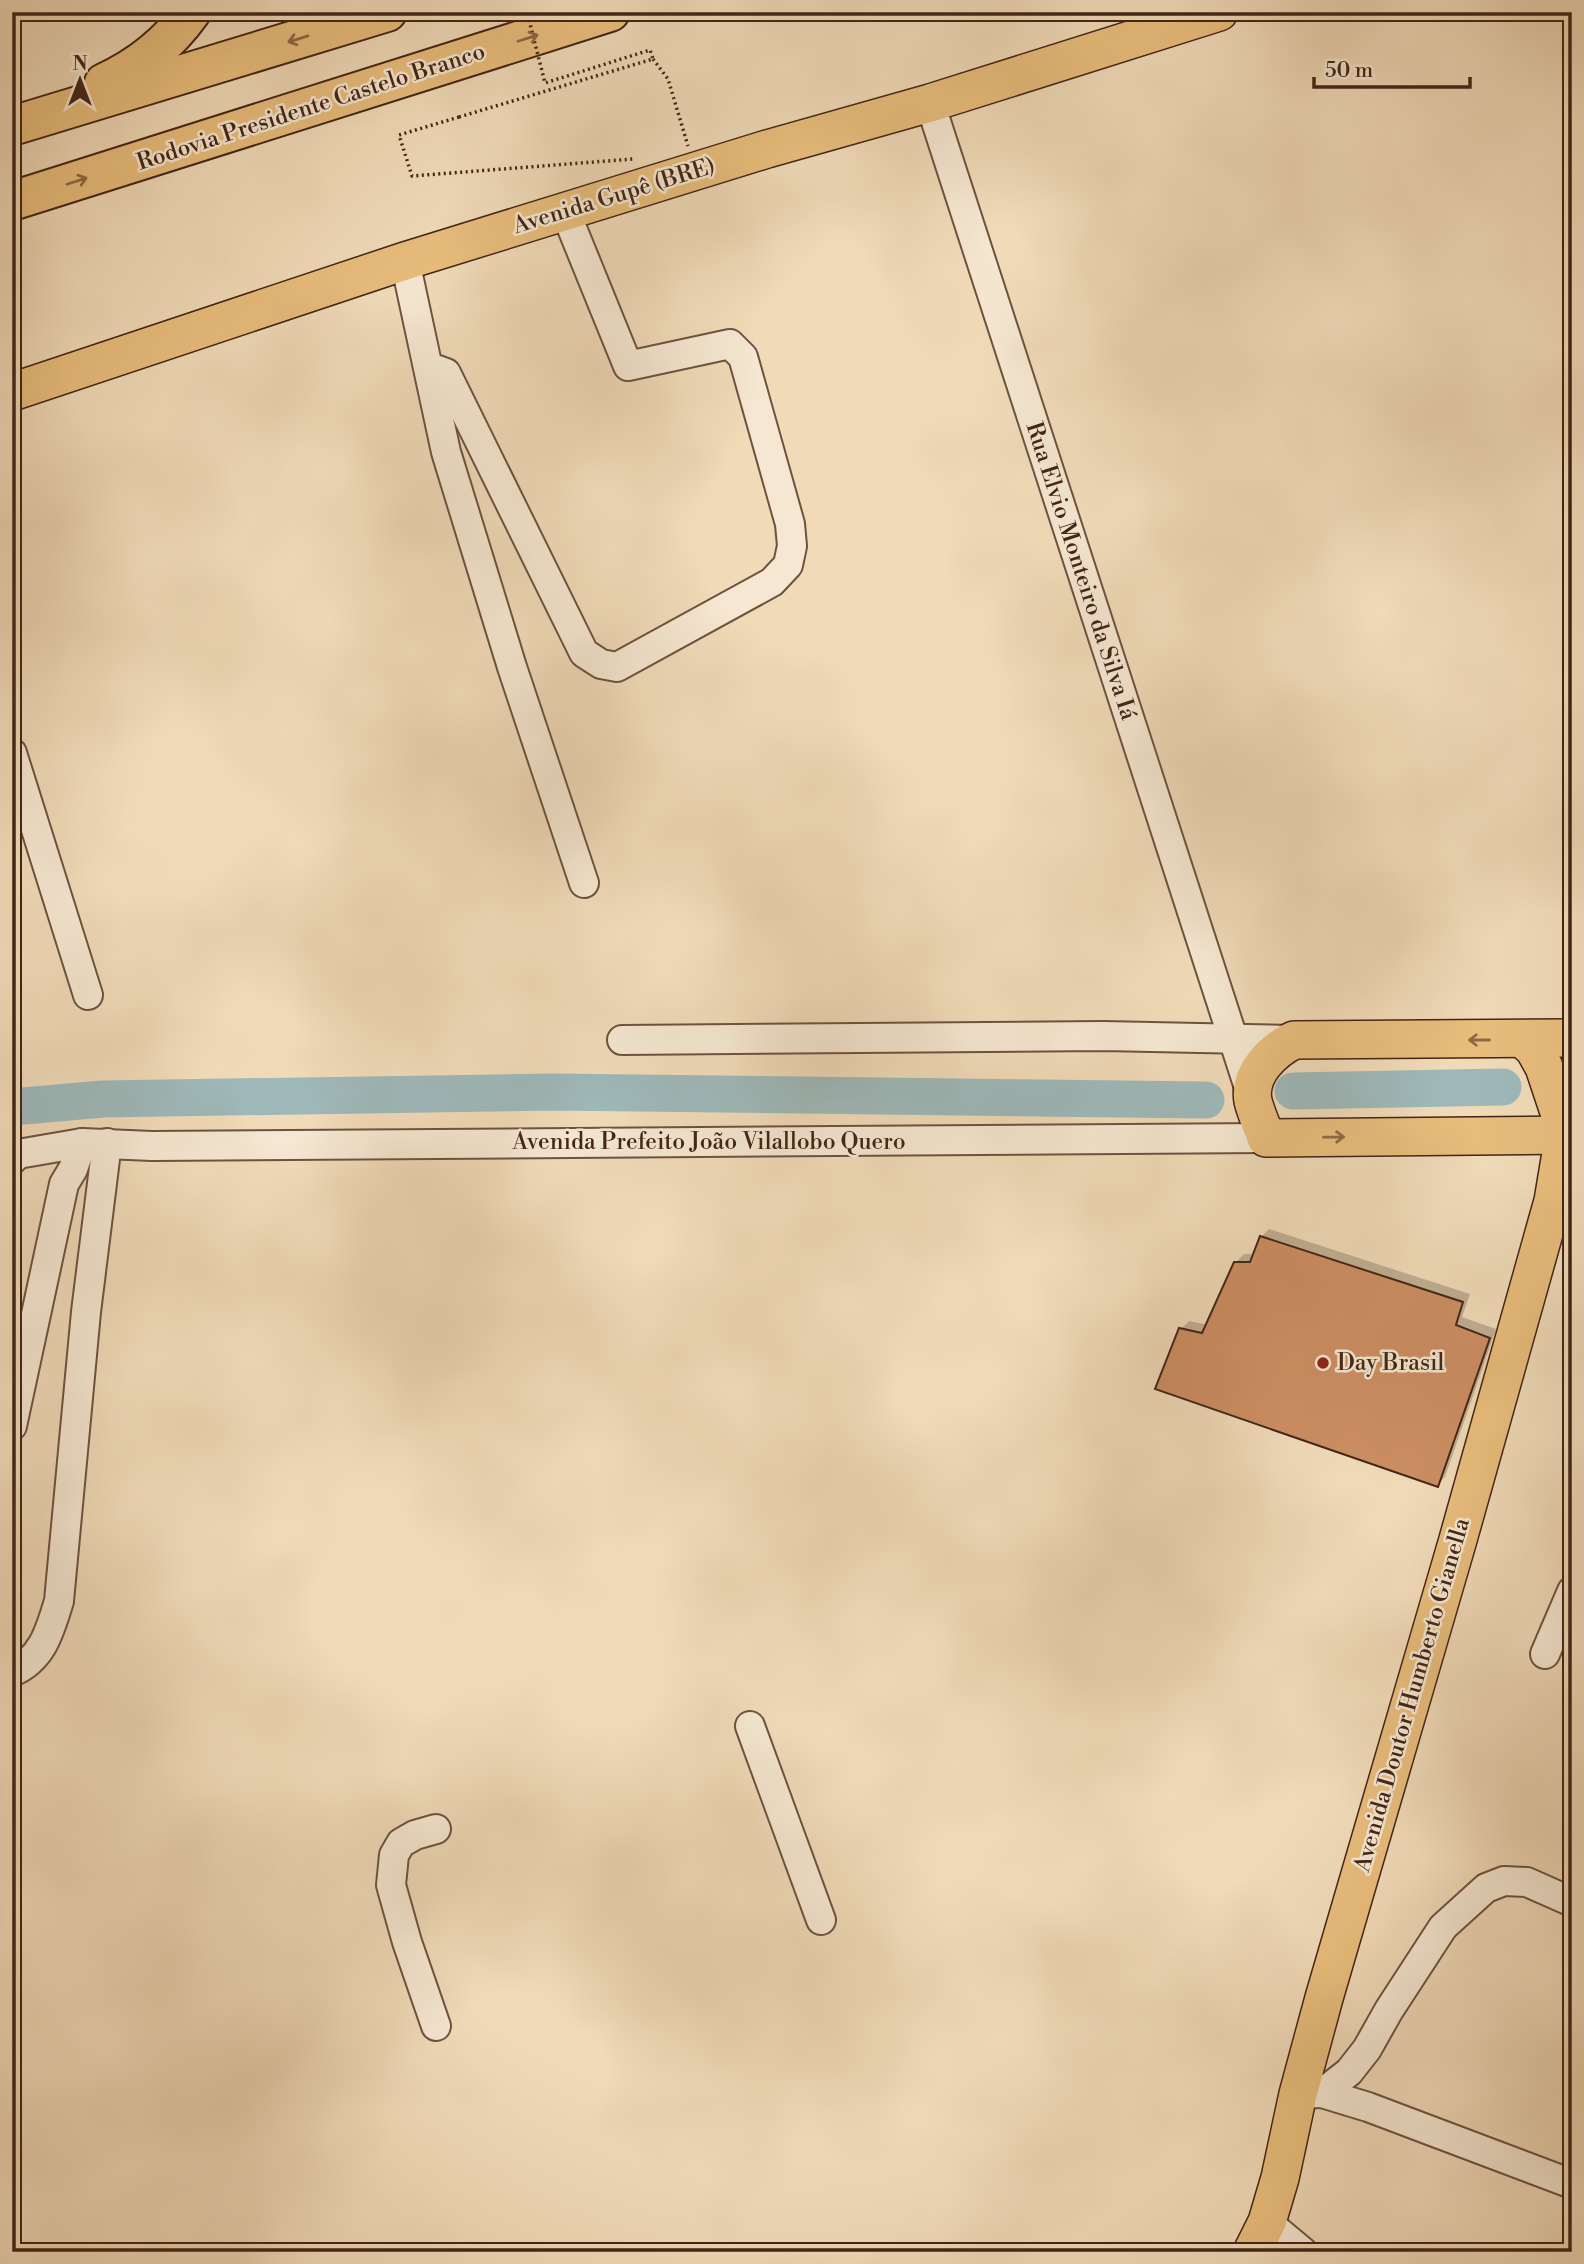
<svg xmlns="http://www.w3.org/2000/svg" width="1584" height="2264" font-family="'Libre Bodoni',serif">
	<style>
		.shadow { fill: #0003 }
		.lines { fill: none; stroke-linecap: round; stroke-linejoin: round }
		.river { stroke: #9eb8b9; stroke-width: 37 }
		.building { fill: #cc8e62; stroke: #422517; stroke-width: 2 }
		.minor-casing { stroke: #6e523f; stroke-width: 32 }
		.major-casing { stroke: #422517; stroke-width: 40 }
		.highway-casing { stroke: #422517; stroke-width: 42 }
		.path { stroke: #422517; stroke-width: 3.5; stroke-dasharray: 2 3.5; stroke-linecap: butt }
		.minor { stroke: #f5e7d1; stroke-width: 28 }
		.major { stroke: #e8bd7c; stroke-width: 37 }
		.highway { stroke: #e8bd7c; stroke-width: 38 }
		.path-bridge { stroke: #422517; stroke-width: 3.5; stroke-dasharray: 2 3.5; stroke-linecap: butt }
		.oneway { stroke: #8d6944 }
		.poi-dot { fill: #8f2418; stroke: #f5e7d1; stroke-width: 2.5 }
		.labels { text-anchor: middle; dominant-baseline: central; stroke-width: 5; stroke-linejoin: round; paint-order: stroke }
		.street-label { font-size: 23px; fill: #422517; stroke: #f5e7d1 }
		.poi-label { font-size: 23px; fill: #422517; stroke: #f5e7d1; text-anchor: start }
	</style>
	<rect width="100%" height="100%" fill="#f0dab8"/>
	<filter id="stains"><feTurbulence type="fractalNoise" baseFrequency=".00286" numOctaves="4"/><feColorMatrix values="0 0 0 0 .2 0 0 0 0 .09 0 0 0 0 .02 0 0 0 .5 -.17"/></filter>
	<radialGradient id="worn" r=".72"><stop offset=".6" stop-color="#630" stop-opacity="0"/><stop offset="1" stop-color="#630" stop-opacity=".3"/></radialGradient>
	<!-- shadow -->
	<polygon class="shadow" points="1269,1229 1470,1294 1462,1317 1496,1329 1445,1477 1437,1485 1181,1329 1189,1321 1208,1325 1235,1263 1244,1254 1254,1254 1261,1237"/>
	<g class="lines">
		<!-- river -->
		<g class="river">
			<polyline points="1293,1091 1503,1087"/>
			<polyline points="12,1107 103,1099 552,1092 1206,1100"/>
		</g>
	</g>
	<!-- building -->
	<polygon class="building" points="1260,1236 1463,1302 1456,1325 1490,1338 1438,1487 1155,1389 1179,1328 1202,1333 1234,1262 1250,1262"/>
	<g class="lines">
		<defs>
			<g id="minor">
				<polyline points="930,103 1253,1100"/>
				<polyline points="405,261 446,452 512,667 584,883"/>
				<polyline points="430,371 438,370 446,373 584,653 601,664 617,667 772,582 788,565 792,546 790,524 743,357 730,344 628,366 565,211"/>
				<polyline points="12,753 88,995"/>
				<polyline points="622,1040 1103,1036 1294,1040"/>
				<polyline points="12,1160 18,1154 82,1143"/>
				<polyline points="12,1426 64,1184 73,1169 82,1143 152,1146 1266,1138"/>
				<polyline points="1545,1654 1572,1591"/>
				<path d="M12 1672C43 1659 50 1630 59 1601L86 1312 107 1143"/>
				<polyline points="750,1726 821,1920"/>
				<polyline points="436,1829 415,1835 401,1843 394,1855 391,1885 407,1942 436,2026"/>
				<polyline points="1322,2093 1368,2107 1572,2184"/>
				<polyline points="1298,2094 1322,2093 1349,2072 1367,2049 1389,2010 1443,1927 1486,1888 1504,1881 1527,1882 1572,1902"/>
				<polyline points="1267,2222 1303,2252"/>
			</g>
			<g id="major">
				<polyline points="12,392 405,261 767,149 930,103 1219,12"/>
				<path d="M1572 1038 1294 1040C1272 1051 1248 1074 1253 1101 1256 1113 1262 1126 1266 1138L1572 1135"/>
				<polyline points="1252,2252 1267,2222 1280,2178 1298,2094 1324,1998 1457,1543 1553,1201 1564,1135 1561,1118 1544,1067 1534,1049 1523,1039"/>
			</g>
			<g id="highway">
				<path d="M104 83C139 67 169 43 191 12"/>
				<polyline points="12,126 387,12"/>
				<polyline points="12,201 610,12"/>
			</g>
		</defs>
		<!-- minor casing -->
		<use href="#minor" class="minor-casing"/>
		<!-- major casing -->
		<use href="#major" class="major-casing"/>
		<!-- highway casing -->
		<use href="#highway" class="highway-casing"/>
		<!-- path -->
		<g class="path">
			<polyline points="653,59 668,79 688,146"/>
			<polyline points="459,117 399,135 412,176 633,159"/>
		</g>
		<!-- minor -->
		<use href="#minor" class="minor"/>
		<!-- major -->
		<use href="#major" class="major"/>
		<!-- highway -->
		<use href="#highway" class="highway"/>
		<!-- path-bridge -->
		<polyline class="path-bridge" points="459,117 653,59 650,50 545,83 527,12"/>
	</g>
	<!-- one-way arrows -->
	<defs><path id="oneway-shaft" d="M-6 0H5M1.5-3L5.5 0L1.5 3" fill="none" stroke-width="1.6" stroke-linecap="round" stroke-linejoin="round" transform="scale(1.75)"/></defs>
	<g class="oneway">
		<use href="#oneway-shaft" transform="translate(528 38) rotate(-18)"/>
		<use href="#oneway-shaft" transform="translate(298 39) rotate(163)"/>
		<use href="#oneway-shaft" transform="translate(77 181) rotate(-18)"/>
		<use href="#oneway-shaft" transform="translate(1479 1040) rotate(180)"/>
		<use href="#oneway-shaft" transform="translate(1334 1137) rotate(-1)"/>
	</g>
	<!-- markers -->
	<circle class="poi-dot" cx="1323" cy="1363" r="7"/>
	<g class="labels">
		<!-- street labels -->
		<g class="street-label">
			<text transform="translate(311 107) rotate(-18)">Rodovia Presidente Castelo Branco</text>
			<text transform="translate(614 196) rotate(-17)">Avenida Gupê (BRE)</text>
			<text transform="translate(1081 571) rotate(72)">Rua Elvio Monteiro da Silva Iá</text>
			<text x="709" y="1142">Avenida Prefeito João Vilallobo Quero</text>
			<text transform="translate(1412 1695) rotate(-74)">Avenida Doutor Humberto Gianella</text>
		</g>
		<!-- poi labels -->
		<g class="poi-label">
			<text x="1337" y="1363">Day Brasil</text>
		</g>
	</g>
	<!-- margin -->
	<rect width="1584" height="2264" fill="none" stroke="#f0dab8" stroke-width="42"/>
	<rect x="14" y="14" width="1556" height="2236" fill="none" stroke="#422517" stroke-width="3.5"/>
	<rect x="21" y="21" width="1542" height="2222" fill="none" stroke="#422517" stroke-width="2"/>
	<!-- north arrow -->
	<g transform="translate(80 80)" stroke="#f5e7d1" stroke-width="5" paint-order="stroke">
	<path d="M0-5L12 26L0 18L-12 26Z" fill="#422517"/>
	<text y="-10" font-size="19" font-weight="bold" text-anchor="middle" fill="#422517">N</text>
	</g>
	<!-- scale -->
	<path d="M1314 77v10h156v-10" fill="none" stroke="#422517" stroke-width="3.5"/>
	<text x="1325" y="77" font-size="21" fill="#422517" stroke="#f5e7d1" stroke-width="5" paint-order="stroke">50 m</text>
	<rect width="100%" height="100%" filter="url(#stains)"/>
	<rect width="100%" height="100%" fill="url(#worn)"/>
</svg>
